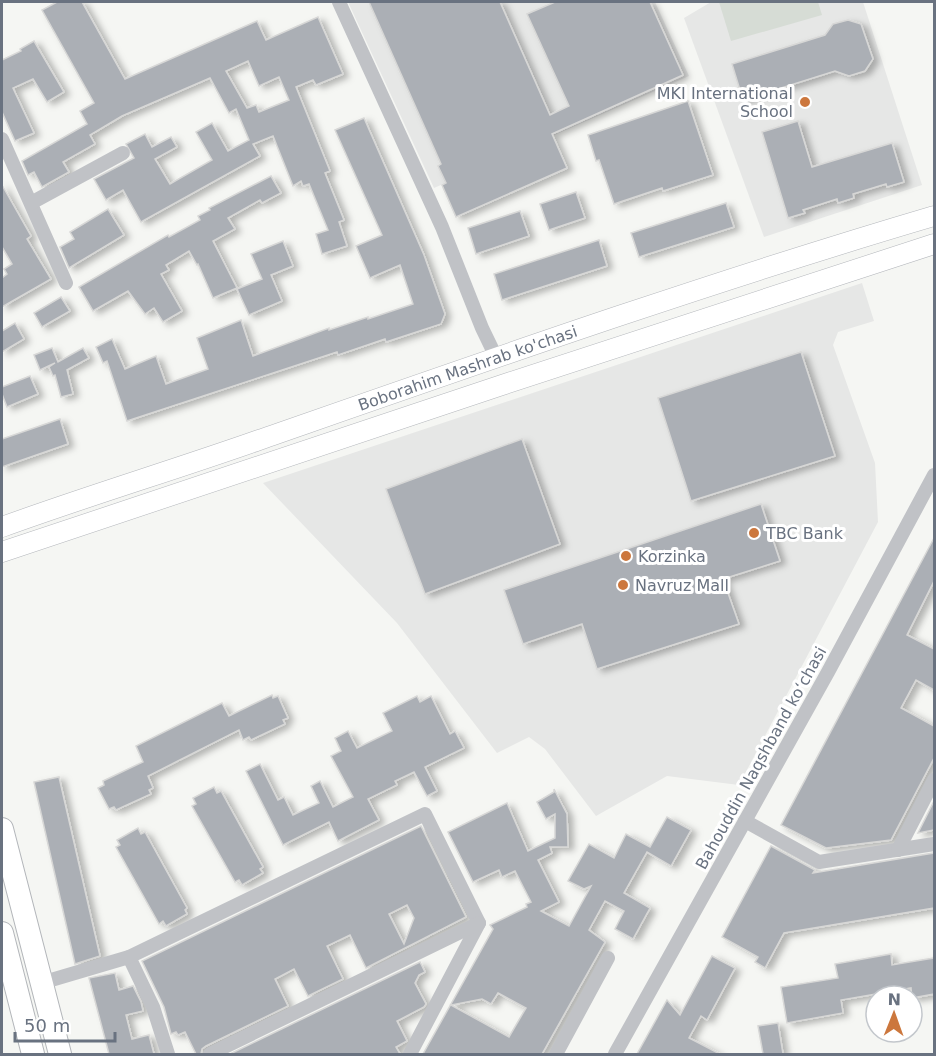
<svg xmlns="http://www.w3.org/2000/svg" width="936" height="1056" font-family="'DejaVu Sans',sans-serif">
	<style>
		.built { fill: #e6e7e6 }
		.green { fill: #d6dcd5 }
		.building { fill: #abafb5; stroke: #d7d7d6; stroke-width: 1.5; fill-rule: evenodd; filter: url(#shadow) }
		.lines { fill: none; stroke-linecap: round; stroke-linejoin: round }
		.secondary-casing { stroke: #b4b7bc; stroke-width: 21 }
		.primary-casing { stroke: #b3b6ba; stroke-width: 24 }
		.minor { stroke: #c0c2c6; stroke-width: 14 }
		.secondary { stroke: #fff; stroke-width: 20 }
		.primary { stroke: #fff; stroke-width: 22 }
		.poi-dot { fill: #cc773d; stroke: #fff; stroke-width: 2 }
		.labels { text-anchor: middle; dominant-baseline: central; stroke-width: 6; stroke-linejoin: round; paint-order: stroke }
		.poi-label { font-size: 16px; fill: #697280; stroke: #fff; text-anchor: start }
		.street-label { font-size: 16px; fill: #697280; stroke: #fff }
	</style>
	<defs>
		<filter id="shadow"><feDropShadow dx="5.5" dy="3" stdDeviation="3" flood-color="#0004"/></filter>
	</defs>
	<rect width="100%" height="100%" fill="#f5f6f3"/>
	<!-- built -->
	<g class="built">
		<polygon points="348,2 655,2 689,76 434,188"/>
		<polygon points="711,2 863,2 922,185 764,237 684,18"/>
		<polygon points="862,283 874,321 838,332 833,345 875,463 878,522 739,785 667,776 596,816 545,749 529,737 497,753 397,623 263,483"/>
	</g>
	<!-- green -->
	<polygon class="green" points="719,2 818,2 822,15 731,41"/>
	<!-- building -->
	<g class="building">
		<path d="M57 2H82L125 79 257 21 266 40 318 17 343 74 316 85 313 80 296 87 330 171 325 173 344 220 339 222 347 246 322 254 316 234 328 230 309 184 303 186 301 181 293 186 273 136 253 144 260 156 141 222 123 190 106 200 94 179 134 158 126 144 145 134 152 147 171 137 177 147 155 159 170 184 212 160 196 132 212 123 228 151 249 140 236 109 229 113 210 78 122 116 90 135 95 144 63 162 69 172 42 187 34 172 28 175 22 161 87 124 80 111 94 103 42 10ZM248 61 259 86 279 77 289 100 259 112 256 105 247 108 226 71Z"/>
		<polygon points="369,2 500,2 550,115 569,106 527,14 555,2 650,2 683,75 552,134 567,168 456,217 442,185 446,183 438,166 441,164"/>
		<polygon points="848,20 861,24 873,59 865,71 849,76 835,71 743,100 732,64 825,35 833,24"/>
		<polygon points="34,41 64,92 47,102 33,79 13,88 34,133 15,141 2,112 2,60 21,51 20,49"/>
		<polygon points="688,101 713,175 663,191 662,188 614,204 599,160 596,161 588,135"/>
		<polygon points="364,118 424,255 445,314 441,324 386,342 385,339 338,355 337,352 127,421 107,361 103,363 96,347 112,339 125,369 156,356 166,384 208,369 197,338 241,320 253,356 329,328 329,330 368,317 368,319 413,304 400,265 370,278 356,246 382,235 335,130"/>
		<polygon points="798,121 812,167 892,143 904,182 887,187 886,184 853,194 854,198 838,203 837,199 803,210 805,213 788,218 762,132"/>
		<polygon points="271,176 281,193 262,203 260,200 228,218 235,229 213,241 237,288 213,298 198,264 197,265 189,251 166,265 169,270 161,274 182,311 163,322 154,308 145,314 128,291 93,311 79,287 168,235 169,237 200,220 198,216 210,210 209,208"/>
		<polygon points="2,185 31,236 27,239 51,279 2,307 2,278 7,274 4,269 12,264 2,247"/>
		<polygon points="576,192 585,218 549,230 540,204"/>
		<polygon points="726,203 734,227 639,257 631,233"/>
		<polygon points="108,209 124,235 69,268 60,247 74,239 70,232"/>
		<polygon points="520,211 529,236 476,254 468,228"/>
		<polygon points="599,240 607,266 502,300 494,274"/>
		<polygon points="283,241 293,266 271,275 282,301 249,315 237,289 262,279 251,254"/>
		<polygon points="61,297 70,311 42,327 34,313"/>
		<polygon points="15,323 24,339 2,352 2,331"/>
		<polygon points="52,348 58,362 83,348 89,358 67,370 73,394 61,397 55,375 53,376 49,367 55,363 40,370 34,355"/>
		<polygon points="801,352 835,456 691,501 658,398"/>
		<polygon points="30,376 38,394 7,407 2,394 2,387"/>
		<polygon points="60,419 68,444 2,467 2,439"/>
		<polygon points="522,439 560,544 425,594 386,489"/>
		<polygon points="761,504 780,561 723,579 739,624 597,669 582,624 523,644 504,590"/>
		<polygon points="934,538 934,581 907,635 934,649 934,690 916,680 901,708 934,726 934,758 891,840 826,848 781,825"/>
		<polygon points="272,695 273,698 278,696 288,718 283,720 285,724 251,740 249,737 243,740 239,730 148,776 153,788 149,790 151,794 116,810 114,807 109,809 98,788 104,785 103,781 143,762 136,746 222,703 229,716"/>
		<polygon points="417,696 420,702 431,696 450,734 455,731 464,748 425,767 437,791 427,796 414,772 395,781 397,785 368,799 379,820 338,841 329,822 283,845 246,771 260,764 278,800 284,797 293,815 319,803 311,786 320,781 333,807 353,797 331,756 341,751 335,738 348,731 357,748 392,731 383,713"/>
		<polygon points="59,777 100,956 75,964 34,782"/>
		<polygon points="214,787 217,793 221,791 263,867 260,869 263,873 242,885 239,880 235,882 192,806 196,804 193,798"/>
		<path d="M554 789 567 814 568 847H550L552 853 538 860 559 902 541 911 569 926 591 886 584 889 568 881 589 844 614 858 626 834 650 847 667 817 691 830 671 866 647 852 624 893 650 908 633 939 615 929 624 911 605 901 589 930 605 942 542 1054H423L493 929 490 925 527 907 526 904 531 902 515 871 502 877 499 870 473 882 448 832 507 803 528 851 555 838V814L546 819 537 802 554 792ZM498 993 526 1008 509 1037 451 1005 482 999 491 1004Z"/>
		<polygon points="934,801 934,830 918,833"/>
		<path d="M421 826 466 917 366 968 350 935 327 946 343 979 308 996 294 969 275 979 288 1006 206 1046 202 1049 201 1054H196L185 1032 178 1035 176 1032 171 1034 164 1007 142 961ZM407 905 414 918 404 944 389 914Z"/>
		<polygon points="138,828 141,834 145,832 187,908 185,910 187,914 166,926 163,921 159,924 116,847 120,845 117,840"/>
		<polygon points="771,846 815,870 813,873 934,853 934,908 784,933 765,968 755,962 758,957 722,937"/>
		<polygon points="891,954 892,965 934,958 934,994 912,998 911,988 841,1000 843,1013 787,1023 781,987 838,978 835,964"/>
		<polygon points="712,956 735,968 707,1020 701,1016 689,1038 720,1054 637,1054 667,1000 680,1015"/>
		<polygon points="420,962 425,972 419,975 415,983 426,1004 424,1007 397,1021 407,1041 396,1047 400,1054 230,1054"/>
		<polygon points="115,973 119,990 133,986 141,1002 143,1011 126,1015 132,1039 149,1035 154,1054 109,1054 89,978"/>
		<polygon points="778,1023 783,1054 763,1054 758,1026"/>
	</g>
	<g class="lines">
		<defs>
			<g id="secondary">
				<path id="s1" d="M2 527C87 496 174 470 259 440 483 362 707 283 934 216"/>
				<polyline points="2,552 502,385 934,244"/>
			</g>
			<g id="primary">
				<polyline points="2,829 60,1054"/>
				<polyline points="2,933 33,1054"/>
			</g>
		</defs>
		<!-- secondary casing -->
		<use href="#secondary" class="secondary-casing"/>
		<!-- primary casing -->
		<use href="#primary" class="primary-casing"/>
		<!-- minor -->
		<g class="minor">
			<polyline points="339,2 442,227 482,328 496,357"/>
			<polyline points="2,139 66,283"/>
			<polyline points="31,203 123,153"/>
			<polyline points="745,821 819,862 934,844"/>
			<polyline points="898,850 934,780"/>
			<polyline points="129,957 153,1007 168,1054"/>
			<polyline points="41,983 129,957 425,814 479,923 410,1054"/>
			<polyline points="210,1054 479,923"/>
			<polyline points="556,1054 608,958"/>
			<polyline points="615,1054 828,672 934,475"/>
		</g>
		<!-- secondary -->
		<use href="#secondary" class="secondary"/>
		<!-- primary -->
		<use href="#primary" class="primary"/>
	</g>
	<!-- markers -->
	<g class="poi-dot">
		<circle cx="805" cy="102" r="6"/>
		<circle cx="754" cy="533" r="6"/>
		<circle cx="626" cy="556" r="6"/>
		<circle cx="623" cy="585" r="6"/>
	</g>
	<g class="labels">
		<!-- poi labels -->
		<g class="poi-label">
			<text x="793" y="93" text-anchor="end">MKI International<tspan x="793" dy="18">School</tspan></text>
			<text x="766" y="533">TBC Bank</text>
			<text x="638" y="556">Korzinka</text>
			<text x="635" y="585">Navruz Mall</text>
		</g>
		<!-- street labels -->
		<g class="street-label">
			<text stroke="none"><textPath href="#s1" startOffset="492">Boborahim Mashrab ko'chasi</textPath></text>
			<text transform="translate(761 758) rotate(-61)">Bahouddin Naqshband koʻchasi</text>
		</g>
	</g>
	<!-- border -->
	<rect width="936" height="1056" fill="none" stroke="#697280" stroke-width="6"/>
	<!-- north arrow -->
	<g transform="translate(894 1014) rotate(1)"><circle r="28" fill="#ffffff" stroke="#c3c7cc" stroke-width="1.5"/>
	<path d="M0-4.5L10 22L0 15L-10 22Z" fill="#cc773d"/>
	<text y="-9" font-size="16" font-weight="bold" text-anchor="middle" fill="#697280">N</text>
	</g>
	<!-- scale -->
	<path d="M15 1032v9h100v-9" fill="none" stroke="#697280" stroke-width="3"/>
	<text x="24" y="1032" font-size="18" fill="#697280" stroke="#ffffff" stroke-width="4.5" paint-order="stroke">50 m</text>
</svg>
